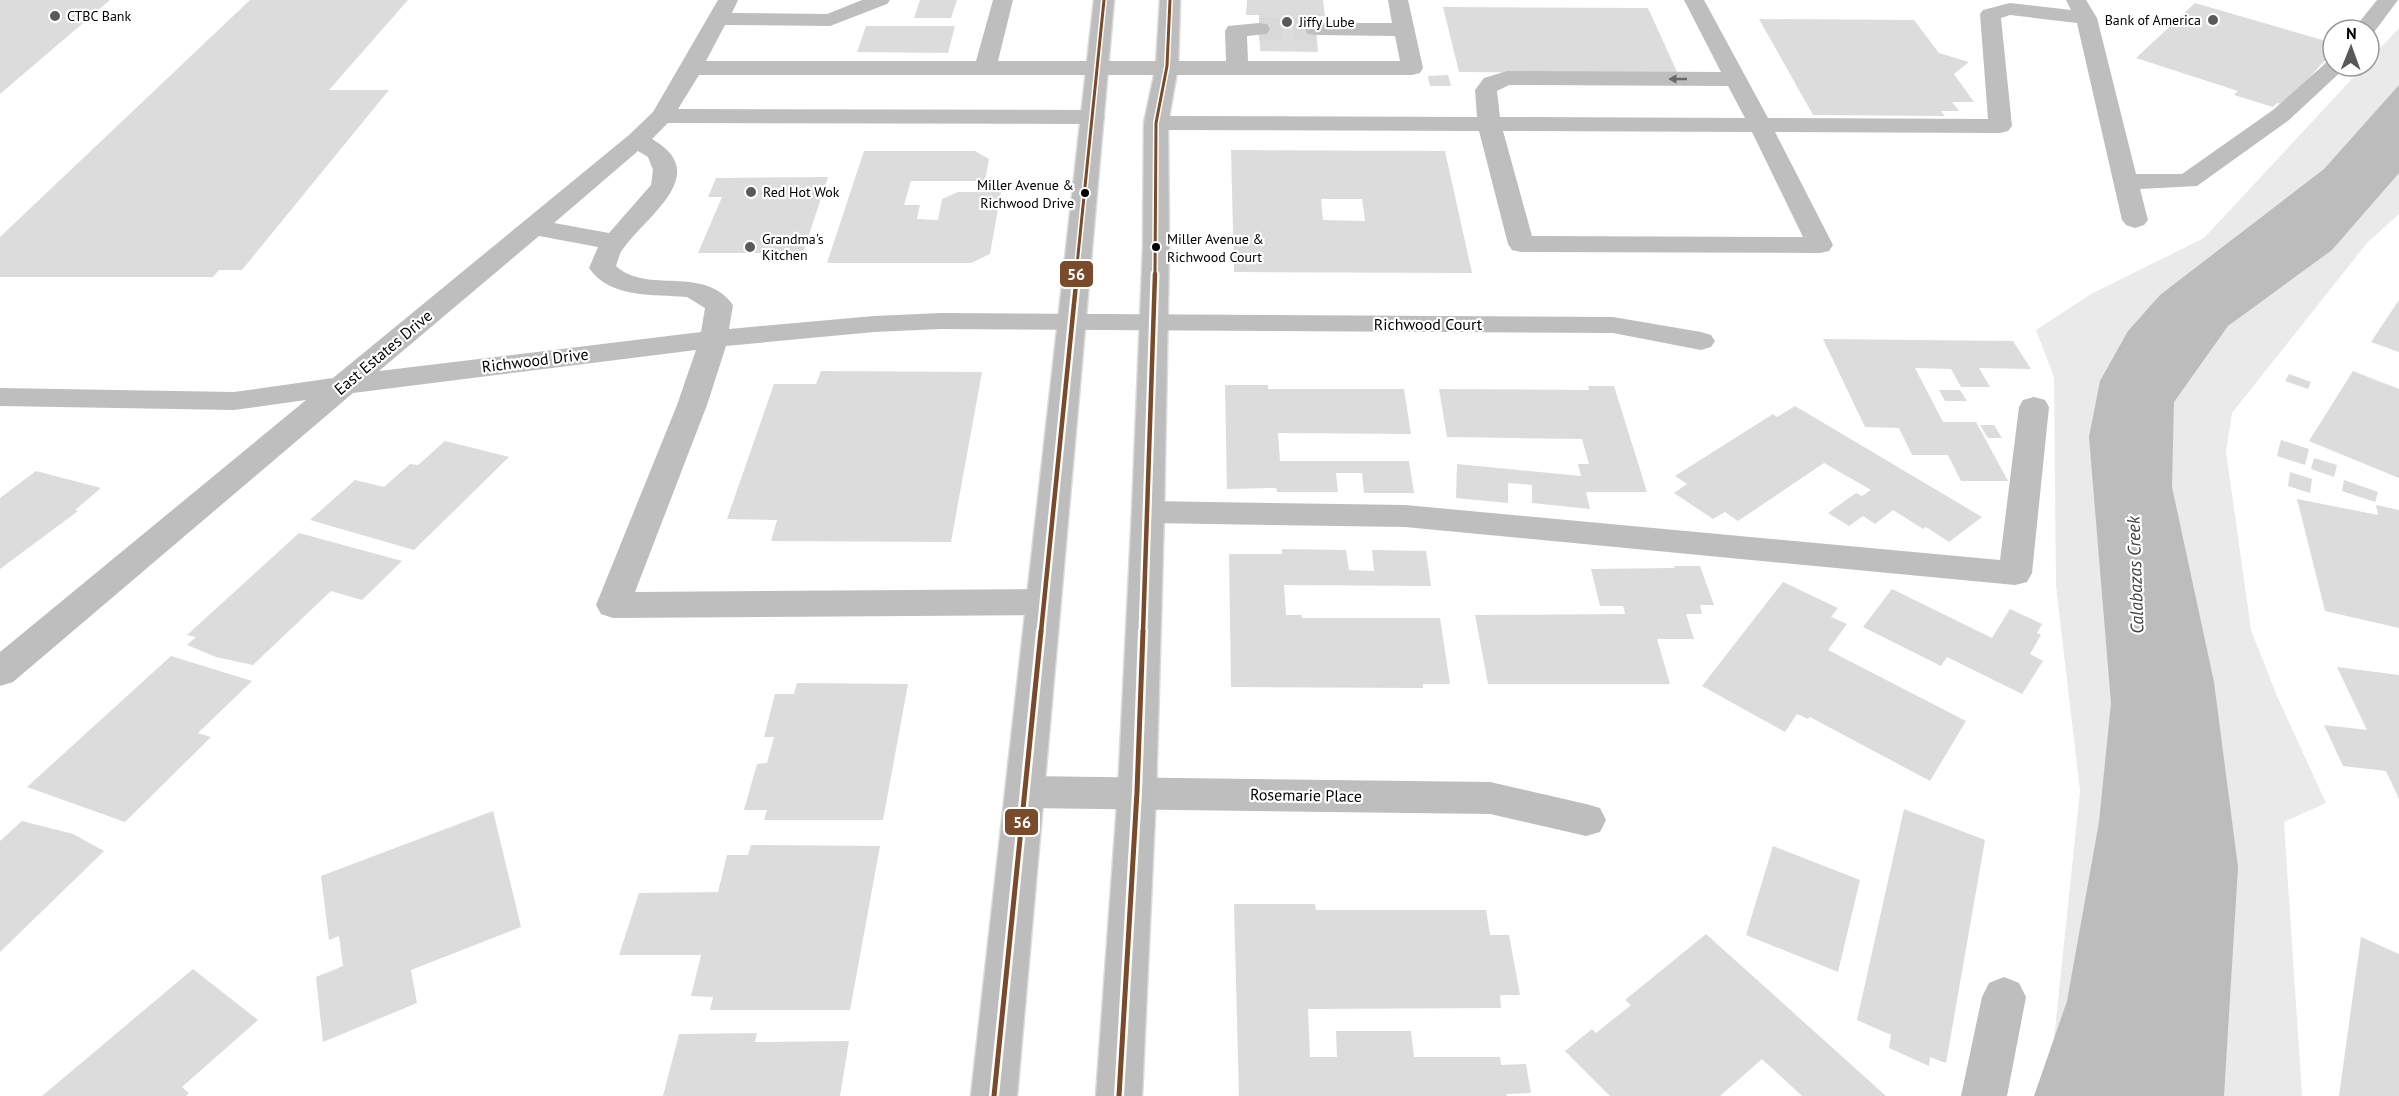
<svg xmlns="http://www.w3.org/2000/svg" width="2399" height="1096" font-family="'PT Sans',sans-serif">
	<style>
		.green { fill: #eaeaea }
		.water { fill: #bcbcbc }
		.building { fill: #dcdcdc; fill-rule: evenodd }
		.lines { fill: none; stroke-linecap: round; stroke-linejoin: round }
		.minor-tunnel { stroke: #d9d9d9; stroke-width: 23; stroke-dasharray: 23 12; stroke-linecap: butt }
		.major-casing { stroke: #dbdbdb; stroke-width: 3 }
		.minor { fill: #bebebe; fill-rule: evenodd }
		.major { fill: #bdbdbd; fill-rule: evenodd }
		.bus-1-far2-casing { stroke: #fff; stroke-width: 6 }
		.bus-1-far1-casing { stroke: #fff; stroke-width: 9 }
		.bus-1-casing { stroke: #fff; stroke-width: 10 }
		.bus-1-far2 { stroke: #7a4b2a; stroke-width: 3 }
		.bus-1-far1 { stroke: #7a4b2a; stroke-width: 4.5 }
		.bus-1 { stroke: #7a4b2a; stroke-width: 5 }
		.oneway { fill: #686868 }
		.poi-dot { fill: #595959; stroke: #fff; stroke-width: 2 }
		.bus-dot { fill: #000; stroke: #fff; stroke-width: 2 }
		.labels { text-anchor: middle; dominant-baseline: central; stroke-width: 4.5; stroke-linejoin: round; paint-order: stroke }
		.far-poi-label { font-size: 14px; fill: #000; stroke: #fff; text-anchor: start }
		.bus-label { font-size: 14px; fill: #000; stroke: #fff; text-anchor: end }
		.street-label { font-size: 16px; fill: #000; stroke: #fff }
		.water-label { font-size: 18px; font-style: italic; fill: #404040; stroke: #fff }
		.line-badge { stroke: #fff; stroke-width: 2 }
		.badge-label { font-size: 16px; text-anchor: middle; font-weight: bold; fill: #fff }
	</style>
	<rect width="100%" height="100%" fill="#fff"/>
	<!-- green -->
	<polygon class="green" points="2399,28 2399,214 2367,243 2232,413 2226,451 2251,630 2277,696 2326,803 2284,822 2302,1096 2048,1096 2080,791 2056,586 2054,377 2036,330 2091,294 2204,238 2364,66 2369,66 2369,60"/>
	<!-- water -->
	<polygon class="water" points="2399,85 2399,173 2332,250 2228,326 2174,402 2172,487 2214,682 2238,867 2224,1096 2034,1096 2067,1001 2099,822 2111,703 2089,437 2100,381 2128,331 2160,295 2324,169"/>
	<!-- building -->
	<g class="building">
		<polygon points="0,0 110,0 0,94"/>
		<polygon points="250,0 408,0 329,90 389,90 242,270 219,270 213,277 0,277 0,237"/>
		<polygon points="920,0 957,0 951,18 914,18"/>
		<polygon points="1247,0 1323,0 1325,16 1315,16 1318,52 1260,51 1259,15 1246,15"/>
		<polygon points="2195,3 2333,43 2333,51 2285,105 2277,103 2273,107 2234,95 2238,91 2136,58"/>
		<polygon points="1443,7 1648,8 1678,74 1459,72"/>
		<polygon points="1759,19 1914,20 1939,53 1969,62 1954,74 1974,102 1952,102 1959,111 1941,111 1945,116 1813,115"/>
		<polygon points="866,26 955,26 948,53 857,52"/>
		<polygon points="1448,75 1451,86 1430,86 1428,76"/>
		<path d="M1231 150 1445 151 1472 273 1234 272ZM1321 199H1362L1365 221 1323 220Z"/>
		<polygon points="864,151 975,151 989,159 985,181 911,181 904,205 920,205 917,219 938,220 942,199 958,192 1001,192 990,254 971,263 827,263"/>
		<polygon points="828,177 803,253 698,253 722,197 708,197 716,178"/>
		<polygon points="2399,300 2399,352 2371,342"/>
		<polygon points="1823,339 2013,341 2031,369 1979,368 1990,387 1961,387 1951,369 1915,368 1943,422 1976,422 2008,481 1961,481 1948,455 1912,455 1899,428 1865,427"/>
		<polygon points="821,371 982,372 951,542 771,541 777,520 727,519 774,384 816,384"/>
		<polygon points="2353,371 2399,389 2399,478 2309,441"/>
		<polygon points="2289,374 2311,382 2308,389 2285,381"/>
		<polygon points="1225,385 1268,385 1268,389 1404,389 1411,434 1278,433 1280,461 1409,461 1414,493 1364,493 1362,473 1336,473 1338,492 1277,492 1276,488 1227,489"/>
		<polygon points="1588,386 1614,386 1647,492 1586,492 1590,509 1532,503 1532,485 1508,483 1508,503 1456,498 1457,464 1581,476 1578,464 1589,464 1582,439 1447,437 1439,389 1589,390"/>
		<polygon points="1939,390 1960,390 1967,401 1945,401"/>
		<polygon points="1795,406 1982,517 1949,542 1926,527 1923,529 1893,510 1875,524 1863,516 1849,526 1828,513 1856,493 1862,496 1871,490 1824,463 1738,521 1725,512 1713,519 1674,493 1687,484 1675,476 1773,414 1777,417"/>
		<polygon points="1980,425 1994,425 2002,438 1988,438"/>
		<polygon points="2281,440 2309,449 2305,465 2277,456"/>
		<polygon points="445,441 509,457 414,550 310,520 355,480 384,487 410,464 418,465"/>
		<polygon points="2314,458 2337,465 2334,477 2311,469"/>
		<polygon points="36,471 101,488 75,510 78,511 0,569 0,498"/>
		<polygon points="2290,472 2312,479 2310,493 2288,486"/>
		<polygon points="2344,480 2378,492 2375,502 2342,491"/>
		<polygon points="2297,499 2378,515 2376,505 2399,510 2399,628 2325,611"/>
		<polygon points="299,533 402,561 362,600 331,591 253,665 216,657 187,645 196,637 187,635"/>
		<polygon points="1282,549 1346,550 1349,570 1374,571 1372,550 1426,551 1431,586 1284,585 1286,615 1302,615 1302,618 1440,618 1450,684 1423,684 1423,688 1231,687 1229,554 1282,554"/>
		<polygon points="1674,566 1700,566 1714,605 1700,605 1702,614 1686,614 1694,639 1657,639 1670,684 1488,684 1475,615 1625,614 1623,606 1600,606 1591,569 1675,568"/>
		<polygon points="1783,582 1838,608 1831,617 1847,624 1828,650 1966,721 1930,781 1810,717 1808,719 1797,714 1785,732 1702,686"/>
		<polygon points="1892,589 1992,638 2010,609 2042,624 2037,633 2041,635 2030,654 2043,661 2022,694 1947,657 1941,666 1863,627"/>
		<polygon points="171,656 252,681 198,733 211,737 125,822 27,787"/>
		<polygon points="2337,667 2399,675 2399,799 2386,771 2343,766 2324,725 2367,730"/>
		<polygon points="797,683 908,684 883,820 764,820 767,810 744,810 757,764 767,763 774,737 764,737 775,694 794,694"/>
		<polygon points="1904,809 1985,840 1946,1063 1930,1057 1929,1066 1889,1048 1891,1035 1857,1020"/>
		<polygon points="493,811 521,927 411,970 417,1003 323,1042 316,977 343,966 339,936 329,940 321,876"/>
		<polygon points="22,821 73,834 104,851 0,952 0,841"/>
		<polygon points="751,845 880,846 850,1010 710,1010 713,997 691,996 701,955 619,955 639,893 718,892 727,855 748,855"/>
		<polygon points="1773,846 1860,880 1838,972 1746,935"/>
		<polygon points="1234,904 1315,904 1316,910 1486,910 1490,935 1509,935 1520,995 1500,995 1501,1008 1308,1009 1310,1057 1337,1057 1336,1031 1411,1031 1414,1057 1500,1057 1501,1065 1526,1064 1531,1093 1506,1094 1507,1096 1239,1096"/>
		<polygon points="1706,934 1886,1096 1802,1096 1762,1059 1720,1096 1610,1096 1565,1051 1592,1029 1596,1033 1631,1005 1625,1000"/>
		<polygon points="2361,937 2399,954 2399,1096 2339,1096"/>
		<polygon points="193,969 258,1020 182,1087 189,1093 186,1096 42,1096"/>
		<polygon points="757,1033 755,1042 849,1041 840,1096 663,1096 679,1034"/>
	</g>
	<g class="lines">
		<!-- minor-tunnel -->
		<polyline class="minor-tunnel" points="1259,29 1316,29"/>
		<defs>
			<g id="major">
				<polygon points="1094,0 1114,0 1017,1096 971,1096"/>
				<polygon points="1160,0 1180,0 1178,66 1168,123 1169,248 1164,512 1156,792 1142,1096 1096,1096 1118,792 1132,512 1143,248 1144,123 1156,66"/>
			</g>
		</defs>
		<!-- major casing -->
		<use href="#major" class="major-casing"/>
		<!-- minor -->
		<g class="minor">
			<path d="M718 0H738L732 13 827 14 862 0H890L887 4 830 26 725 25 706 61H976L993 0H1013L998 61H1226L1225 31 1228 26 1259 23 1267 24 1270 29 1267 34 1247 36 1248 61H1400L1395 36 1316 35 1308 34 1305 29 1308 24 1316 23H1392L1388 0H1408L1423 68 1420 73 1412 75H699L678 109 1093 110 1101 112 1105 117 1101 122 1093 124 668 123 652 139C713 174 647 215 623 249 619 254 618 261 616 266 647 295 704 264 733 305L729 329 874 316 941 313 1613 317 1701 332 1711 335 1715 341 1711 347 1701 350 1613 333 941 329 874 332 726 346 707 405 635 592 1043 589 1055 593 1060 602 1055 611 1043 615 613 618 601 614 596 605 677 405 696 350 353 393 13 682 0 686V652L306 400 234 410 0 406V388L234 392 333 378 629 135 653 112ZM638 151 648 157 653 170 651 185 609 233 554 223ZM539 236 598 247 589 268C610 299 654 294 687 297L705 308 701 332 379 371Z"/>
			<path d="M1684 0H1704L1768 118 1988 119 1980 14 1983 10 2010 3 2071 10 2066 0H2086L2097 18 2136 174H2182L2273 110 2328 61 2333 60V66H2347L2289 120 2197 186 2140 189 2148 220 2144 225 2135 228 2126 225 2122 220 2077 23 2010 15 2001 18 2012 126 2008 131 2000 133 1775 132 1833 245 1829 251 1820 253 1521 252 1512 250 1508 244 1479 131 1156 130 1148 128 1144 123 1148 118 1156 116 1477 117 1475 90 1484 78 1507 71 1721 72ZM1509 85 1728 86 1745 118 1500 117 1497 91ZM1503 131 1752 132 1803 237 1532 236Z"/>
			<polygon points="2377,0 2398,0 2372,35 2369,35 2369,30 2353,30"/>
			<polygon points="2034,397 2045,400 2049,407 2032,573 2027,582 2015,585 1405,527 1148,523 1137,520 1132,512 1137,504 1148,501 1405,505 2000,560 2019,407 2023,400"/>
			<polygon points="1024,776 1490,782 1586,804 1600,808 1606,820 1600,832 1586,836 1490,814 1024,808 1010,803 1005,792 1010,781"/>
			<polygon points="2004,977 2019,983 2026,997 2007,1096 1961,1096 1982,997 1989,983"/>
		</g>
		<!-- major -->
		<use href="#major" class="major"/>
		<defs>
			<g id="bus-1-far2">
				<polyline points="1076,275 1104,0"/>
				<polyline points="1155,275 1156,123 1167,66 1170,0"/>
			</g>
			<g id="bus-1-far1">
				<polyline points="1041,632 1077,274"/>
				<polyline points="1143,632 1155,274"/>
			</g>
			<g id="bus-1">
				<polyline points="994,1096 1041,631"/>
				<polyline points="1119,1096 1137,792 1143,631"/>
			</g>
		</defs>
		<!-- bus-1-far2 casing -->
		<use href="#bus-1-far2" class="bus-1-far2-casing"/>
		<!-- bus-1-far1 casing -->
		<use href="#bus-1-far1" class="bus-1-far1-casing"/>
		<!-- bus-1 casing -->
		<use href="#bus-1" class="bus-1-casing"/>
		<!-- bus-1-far2 -->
		<use href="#bus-1-far2" class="bus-1-far2"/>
		<!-- bus-1-far1 -->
		<use href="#bus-1-far1" class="bus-1-far1"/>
		<!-- bus-1 -->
		<use href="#bus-1" class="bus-1"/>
	</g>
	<!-- one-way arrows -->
	<defs><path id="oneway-solid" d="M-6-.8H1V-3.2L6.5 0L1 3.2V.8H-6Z" transform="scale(1.5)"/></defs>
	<use class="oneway" href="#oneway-solid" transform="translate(1678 79) rotate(-180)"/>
	<!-- markers -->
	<g class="poi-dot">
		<circle cx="55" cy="16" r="6"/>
		<circle cx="2213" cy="20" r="6"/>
		<circle cx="1287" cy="22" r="6"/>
		<circle cx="751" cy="192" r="6"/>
		<circle cx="750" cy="247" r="6"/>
	</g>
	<g class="bus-dot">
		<circle cx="1085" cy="193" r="5"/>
		<circle cx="1156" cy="247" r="5"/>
	</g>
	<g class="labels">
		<!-- far-poi labels -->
		<g class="far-poi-label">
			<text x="67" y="16">CTBC Bank</text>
			<text x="2201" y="20" text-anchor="end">Bank of America</text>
			<text x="1299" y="22">Jiffy Lube</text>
			<text x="763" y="192">Red Hot Wok</text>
			<text x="762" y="239">Grandma's<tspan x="762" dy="16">Kitchen</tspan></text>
		</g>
		<!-- bus labels -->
		<g class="bus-label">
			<text x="1074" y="185">Miller Avenue &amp;<tspan x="1074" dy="18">Richwood Drive</tspan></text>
			<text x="1167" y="239" text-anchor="start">Miller Avenue &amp;<tspan x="1167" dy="18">Richwood Court</tspan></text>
		</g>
		<!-- street labels -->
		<g class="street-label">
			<text x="1428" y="324">Richwood Court</text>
			<text transform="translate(383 352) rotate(-40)">East Estates Drive</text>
			<text transform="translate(535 360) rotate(-7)">Richwood Drive</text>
			<text transform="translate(1306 795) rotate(1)">Rosemarie Place</text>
		</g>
		<!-- water labels -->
		<g class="water-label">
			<text transform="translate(2135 575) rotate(-92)">Calabazas Creek</text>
		</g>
	</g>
	<g class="line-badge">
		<rect x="1059" y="260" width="35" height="28" rx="6" fill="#7a4b2a"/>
		<rect x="1004" y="808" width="35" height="28" rx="6" fill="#7a4b2a"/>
	</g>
	<g class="badge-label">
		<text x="1076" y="280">56</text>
		<text x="1022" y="828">56</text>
	</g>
	<!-- north arrow -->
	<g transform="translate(2351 48) rotate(1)"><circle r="28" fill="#ffffff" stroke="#999999" stroke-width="1.5"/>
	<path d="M0-4.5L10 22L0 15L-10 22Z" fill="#595959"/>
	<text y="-9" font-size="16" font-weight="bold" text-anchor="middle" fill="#000000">N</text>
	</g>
</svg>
